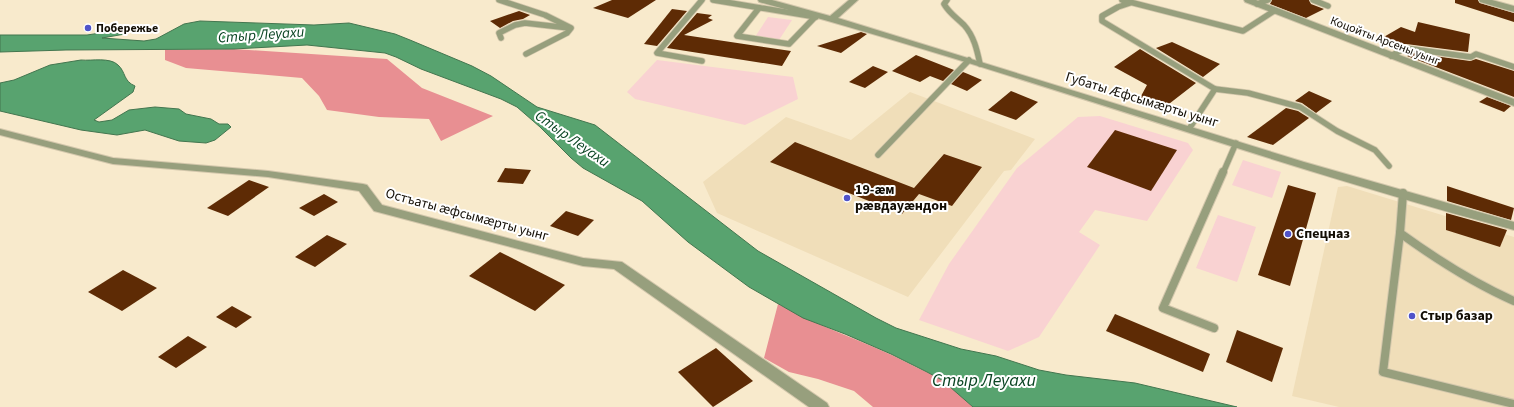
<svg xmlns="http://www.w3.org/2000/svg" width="1514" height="407" font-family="'Source Sans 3',sans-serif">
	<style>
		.built { fill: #f0deb9 }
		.green { fill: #f9d2d2 }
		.forest { fill: #e88f92 }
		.water { fill: #58a36f; stroke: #43764f }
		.building { fill: #5e2b05 }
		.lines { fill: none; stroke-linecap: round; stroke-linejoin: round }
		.lane-far1-casing { stroke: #d3c7ac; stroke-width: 7 }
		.lane-casing { stroke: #d3c7ac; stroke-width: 10 }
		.street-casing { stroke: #d3c7ac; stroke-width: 2 }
		.lane-far1 { stroke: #979f7d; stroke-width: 5.5 }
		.lane { stroke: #979f7d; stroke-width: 8 }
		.street { fill: #979f7d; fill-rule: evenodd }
		.poi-dot { fill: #4f53c9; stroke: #fff; stroke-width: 1.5 }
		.labels { text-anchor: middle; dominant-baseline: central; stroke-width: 4; stroke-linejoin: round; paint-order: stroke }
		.far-poi-label { font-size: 12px; font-weight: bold; fill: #130e05; stroke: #fff; text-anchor: start }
		.far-street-label { font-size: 12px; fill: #130e05; stroke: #fff }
		.street-label { font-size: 14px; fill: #130e05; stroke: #fff }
		.poi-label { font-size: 14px; font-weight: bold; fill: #130e05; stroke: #fff; text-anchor: start }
		.water-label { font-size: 15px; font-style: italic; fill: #094422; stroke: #fff }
		.near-water-label { font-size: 18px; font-style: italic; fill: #094422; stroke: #fff }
	</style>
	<rect width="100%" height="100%" fill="#f8eacc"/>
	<!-- built -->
	<g class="built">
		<polygon points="910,92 1035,139 1011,170 1004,171 908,297 717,213 703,182 786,117 851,140"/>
		<polygon points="1347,186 1514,237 1514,407 1339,407 1292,396 1338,187"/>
	</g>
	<!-- green -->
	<g class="green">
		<polygon points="768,17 792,20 779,40 755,37"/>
		<polygon points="657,60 793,77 798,99 745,125 635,99 627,92"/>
		<polygon points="1100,116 1188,143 1193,150 1147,221 1095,210 1079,232 1100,245 1039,337 1008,351 919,320 949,264 1017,168 1078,117"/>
		<polygon points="1243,160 1281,172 1272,198 1232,185"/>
		<polygon points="1218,215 1256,227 1237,282 1196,268"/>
	</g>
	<!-- forest -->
	<g class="forest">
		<polygon points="234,49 387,59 422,88 493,116 441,141 429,119 379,117 327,110 319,96 302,78 186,68 165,60 165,50"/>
		<path d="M778 304C819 327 865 341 908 363 919 369 930 373 940 379 952 387 962 398 973 407H873L854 391 818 379 789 372 764 358Z"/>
	</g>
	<!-- water -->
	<g class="water">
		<polygon points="200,21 314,25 349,23 395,34 410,40 472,66 491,76 537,107 595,125 758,251 876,318 896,328 961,349 996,356 1039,370 1066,375 1135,383 1237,407 973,407 942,380 927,372 891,354 845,334 803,318 749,287 688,242 642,201 583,168 571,158 540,127 517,107 501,99 421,69 396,57 385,53 307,45 234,49 66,50 0,52 0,35 87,35 107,32 125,34 102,38 144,41 156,39 184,24"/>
		<path d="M81 60C92 61 110 57 118 65 126 72 123 81 135 86L133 92 94 120 99 122 112 120 129 110 155 107 179 109 186 114 211 119 219 124H228L231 127 215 140 206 143 179 141 145 130 117 135 81 130 0 111V83L14 80 50 65Z"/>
	</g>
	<!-- building -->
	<g class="building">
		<polygon points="612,0 656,0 628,18 593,8"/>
		<polygon points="1272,0 1309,0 1311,4 1324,9 1306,18 1270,4"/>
		<polygon points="1455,0 1478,0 1480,3 1514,13 1514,22 1455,3"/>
		<polygon points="672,9 687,11 657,46 644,44"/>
		<polygon points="519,11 530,15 523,19 513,21 500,28 490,21"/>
		<polygon points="697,13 712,15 708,18 713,20 684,35 791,51 782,66 667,48"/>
		<polygon points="1418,22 1470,34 1468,52 1406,44 1401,45 1382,38 1401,27 1415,32"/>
		<polygon points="861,32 867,34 841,53 817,46"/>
		<polygon points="1172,42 1220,64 1203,77 1156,48"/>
		<polygon points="1140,49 1196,83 1165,107 1140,98 1147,85 1114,67"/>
		<polygon points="1413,53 1470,61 1476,59 1514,71 1514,97 1407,56"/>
		<polygon points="916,55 954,70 943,81 930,76 920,82 892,71"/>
		<polygon points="873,66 888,72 865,88 849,82"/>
		<polygon points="963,72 968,74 982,80 967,91 951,84"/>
		<polygon points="1011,91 1038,102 1016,120 988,110"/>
		<polygon points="1309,91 1332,101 1316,113 1302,103 1295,101"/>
		<polygon points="1487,97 1511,106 1504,112 1479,102"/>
		<polygon points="1286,108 1298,111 1309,118 1273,145 1247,137"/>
		<polygon points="1115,130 1177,150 1151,191 1087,167"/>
		<polygon points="795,142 914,188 944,154 982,167 952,206 919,194 902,214 770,162"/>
		<polygon points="505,168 531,170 523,184 497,182"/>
		<polygon points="249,180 269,187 228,216 207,208"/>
		<polygon points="1288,185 1316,193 1290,286 1258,275"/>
		<polygon points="1447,186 1514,208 1511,220 1447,201"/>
		<polygon points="324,194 338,202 314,216 299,208"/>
		<polygon points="566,211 594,220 578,236 550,226"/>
		<polygon points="1446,213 1507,230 1500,247 1446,230"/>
		<polygon points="327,235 347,244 315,267 295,257"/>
		<polygon points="500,252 565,285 535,311 469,276"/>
		<polygon points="123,270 157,288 122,311 88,292"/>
		<polygon points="232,306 252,317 236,328 216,317"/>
		<polygon points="1115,314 1210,354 1203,372 1106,331"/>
		<polygon points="1237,330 1283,348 1272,382 1226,362"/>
		<polygon points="188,336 207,347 176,368 158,357"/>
		<polygon points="716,348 753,381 713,407 678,372"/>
	</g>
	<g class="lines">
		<defs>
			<g id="lane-far1">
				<polyline points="499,0 545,15 571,28 567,33 526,54"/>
				<polyline points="702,0 657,53 702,61"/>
				<polyline points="713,0 816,17"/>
				<path d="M947 0 944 4C949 13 957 18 964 25 974 36 977 50 980 64"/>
				<polyline points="1122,0 1243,31 1274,11"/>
				<polyline points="1313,0 1328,6"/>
				<polyline points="1130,3 1118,7 1102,16 1102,21 1215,89 1189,129"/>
				<polyline points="1257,4 1268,0"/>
				<polyline points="759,8 737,36 789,44 815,17"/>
				<polyline points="501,38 499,33 515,25 525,23 569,28"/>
				<polyline points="1391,56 1405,48 1471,57 1476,54 1514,67"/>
				<polyline points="1215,89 1248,93 1300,107 1337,131 1375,150 1389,166"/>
				<polyline points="878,155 969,60"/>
				<polyline points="1223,173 1236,143"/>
			</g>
			<g id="lane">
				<path d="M1403 193 1400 233C1436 259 1473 283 1514 301"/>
				<polyline points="1400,233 1383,372 1514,404"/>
				<polyline points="1214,328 1163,308 1223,172"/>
			</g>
			<g id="street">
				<path d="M758 0H772L830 16 849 0H858L838 18 1304 162 1514 222V230C1260 162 1012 70 759 2Z"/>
				<polygon points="1244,0 1256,0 1514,99 1514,106 1245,2"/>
				<polygon points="1479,0 1492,0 1514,6 1514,12 1480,2"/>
				<polygon points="0,129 113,158 268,171 363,184 367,185 382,205 583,258 622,262 827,403 829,407 809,407 614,269 583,266 374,211 359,191 268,177 113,164 0,135"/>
			</g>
		</defs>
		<!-- lane-far1 casing -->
		<use href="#lane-far1" class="lane-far1-casing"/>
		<!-- lane casing -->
		<use href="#lane" class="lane-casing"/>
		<!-- street casing -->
		<use href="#street" class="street-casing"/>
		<!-- lane-far1 -->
		<use href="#lane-far1" class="lane-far1"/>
		<!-- lane -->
		<use href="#lane" class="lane"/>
		<!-- street -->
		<use href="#street" class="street"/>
	</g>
	<!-- markers -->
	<g class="poi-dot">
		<circle cx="88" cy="28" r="4"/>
		<circle cx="847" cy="198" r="4"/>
		<circle cx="1288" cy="234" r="4"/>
		<circle cx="1412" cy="316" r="4"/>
	</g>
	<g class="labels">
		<!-- far-poi labels -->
		<g class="far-poi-label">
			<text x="96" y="28">Побережье</text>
		</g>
		<!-- far-street labels -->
		<g class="far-street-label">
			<text transform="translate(1385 41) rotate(21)">Коцойты Арсены уынг</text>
		</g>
		<!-- street labels -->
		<g class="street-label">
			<text transform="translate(1142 100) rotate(17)">Губаты Æфсымæрты уынг</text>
			<text transform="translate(467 215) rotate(15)">Остъаты æфсымæрты уынг</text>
		</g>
		<!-- poi labels -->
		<g class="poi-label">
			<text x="855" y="190">19-æм<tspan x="855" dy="16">рӕвдауӕндон</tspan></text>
			<text x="1296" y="234">Спецназ</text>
			<text x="1420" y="316">Стыр базар</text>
		</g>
		<!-- water labels -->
		<g class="water-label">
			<text transform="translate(261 35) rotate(-4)">Стыр Леуахи</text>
			<text transform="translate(572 139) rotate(35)">Стыр Леуахи</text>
		</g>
		<!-- near-water labels -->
		<g class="near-water-label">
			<text x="984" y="380">Стыр Леуахи</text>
		</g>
	</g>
</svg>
